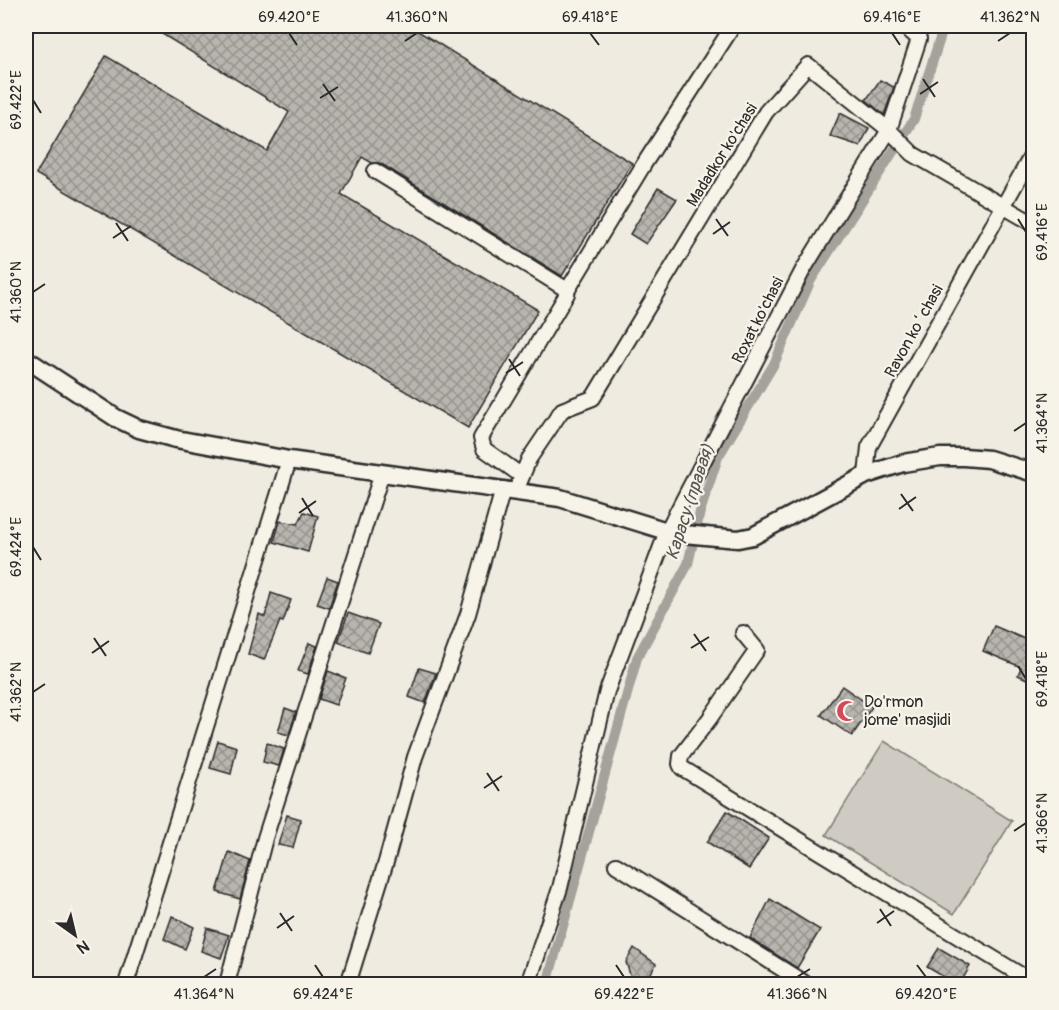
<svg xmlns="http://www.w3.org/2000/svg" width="1059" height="1010" font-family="Pangolin,sans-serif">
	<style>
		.grass { fill: #cfcbc2; stroke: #7d7b76; stroke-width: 1.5 }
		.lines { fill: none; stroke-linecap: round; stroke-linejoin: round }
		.canal { stroke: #a4a29a; stroke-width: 10 }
		.building { fill: url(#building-cross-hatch); stroke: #2b2b2b; stroke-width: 1.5 }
		.minor-casing { stroke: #2b2b2b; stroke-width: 18 }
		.major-casing { stroke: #2b2b2b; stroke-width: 21 }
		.minor { stroke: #f7f3e8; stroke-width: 14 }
		.major { stroke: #f7f3e8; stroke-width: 16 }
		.ticks { fill: none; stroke: #2b2b2b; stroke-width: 2 }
		.labels { text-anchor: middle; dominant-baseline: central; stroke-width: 4.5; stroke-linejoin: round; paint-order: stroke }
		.street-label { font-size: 16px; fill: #2b2b2b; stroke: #f7f3e8 }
		.poi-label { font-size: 16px; fill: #2b2b2b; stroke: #f7f3e8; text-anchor: start }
		.water-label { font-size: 18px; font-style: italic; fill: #555552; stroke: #f7f3e8 }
		.neatline { fill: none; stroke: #2b2b2b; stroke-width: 2 }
		.ticks-label { font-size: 15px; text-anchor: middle; fill: #2b2b2b }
	</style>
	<defs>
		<pattern id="building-cross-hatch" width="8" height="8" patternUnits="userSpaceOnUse" patternTransform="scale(1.5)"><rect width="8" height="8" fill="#b8b5ae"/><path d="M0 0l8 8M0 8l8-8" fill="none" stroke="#96938e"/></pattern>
	</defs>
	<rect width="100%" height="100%" fill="#efebe0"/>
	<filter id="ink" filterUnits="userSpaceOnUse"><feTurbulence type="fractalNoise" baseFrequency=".0167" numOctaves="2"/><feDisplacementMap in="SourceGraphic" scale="12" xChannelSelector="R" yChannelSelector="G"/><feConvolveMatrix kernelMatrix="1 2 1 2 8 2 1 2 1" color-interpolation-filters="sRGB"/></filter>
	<g filter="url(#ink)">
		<!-- grass -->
		<polygon class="grass" points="884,741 1012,821 954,914 826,835"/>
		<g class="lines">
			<!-- canal -->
			<polyline class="canal" points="547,984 637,658 688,564 700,512 718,457 774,364 811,280 914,119 944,26"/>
		</g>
		<!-- building -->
		<g class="building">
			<polygon points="149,26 410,26 632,163 562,276 380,163 372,163 362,157 341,194 538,310 468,428 36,174 106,56 267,151 289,112"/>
			<polygon points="880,80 894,87 884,115 866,100"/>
			<polygon points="840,113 869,128 860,146 830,136"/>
			<polygon points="658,188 677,199 646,244 630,234"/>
			<polygon points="304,512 318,516 308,552 274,542 280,521 298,524"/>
			<polygon points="327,577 338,581 329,608 317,604"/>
			<polygon points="271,593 291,600 283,622 280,621 264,660 248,654 259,614 265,617"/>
			<polygon points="348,613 379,624 368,653 338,642"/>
			<polygon points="994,626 1034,643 1034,682 1018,675 1021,667 983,651"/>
			<polygon points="309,643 317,646 308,674 298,671"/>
			<polygon points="419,668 436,673 425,703 409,697"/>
			<polygon points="328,671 346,678 336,705 319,699"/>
			<polygon points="842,686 872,707 852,736 821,715"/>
			<polygon points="285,708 296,712 289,735 278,732"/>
			<polygon points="218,741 237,747 231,774 210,768"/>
			<polygon points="267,743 284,749 279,766 263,762"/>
			<polygon points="727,811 769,838 749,869 707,842"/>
			<polygon points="287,815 301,819 293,848 278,845"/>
			<polygon points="229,852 250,861 240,899 217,892"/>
			<polygon points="770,899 820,930 797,968 750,938"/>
			<polygon points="172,916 194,927 185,949 164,939"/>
			<polygon points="207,928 229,935 221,958 201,951"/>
			<polygon points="634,948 656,964 645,984 631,978 626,962"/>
			<polygon points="939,948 970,966 960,984 956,984 927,967"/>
		</g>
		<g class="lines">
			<defs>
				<g id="minor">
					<polyline points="375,171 564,288 567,294 481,438 484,449 522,476"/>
					<polyline points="567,291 644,164 733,26"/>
					<polyline points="866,475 869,447 1034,151"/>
					<polyline points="516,491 529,459 562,410 593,398 766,112 808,65 889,130 913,154 1034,224"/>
					<polyline points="743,633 757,650 710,718 681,756 680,764 682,768 1034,983"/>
					<polyline points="616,865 806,984"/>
					<polyline points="126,984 289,460"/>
					<polyline points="227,984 265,838 382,473"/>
					<polyline points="348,984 386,862 415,757 468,614 503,489"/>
					<polyline points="528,984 560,888 607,691 667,531 803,270 889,130 919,39 904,26"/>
				</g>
				<polyline id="major" points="26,359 116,418 139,429 176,439 289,460 560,498 673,533 738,539 753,536 866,475 903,463 940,457 964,457 989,459 1034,473"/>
			</defs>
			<!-- minor casing -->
			<use href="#minor" class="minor-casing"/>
			<!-- major casing -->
			<use href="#major" class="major-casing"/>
			<!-- minor -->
			<use href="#minor" class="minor"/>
			<!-- major -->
			<use href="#major" class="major"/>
		</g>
	</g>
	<!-- ticks -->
	<path class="ticks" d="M289 33 297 45M590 33 599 45M892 33 900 45M405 41 417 33M998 41 1010 33M923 79 935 97M323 84 335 101M920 94 938 82M320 98 338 87M33 100 41 113M716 219 728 236M1018 219 1026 232M116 223 128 241M713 234 730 222M113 238 131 226M33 292 45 284M509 359 520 376M506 373 523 362M1014 431 1026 423M901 494 913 511M302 498 313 516M899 509 916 497M299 513 316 501M33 547 41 560M694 634 706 651M94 638 106 656M691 648 709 637M92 653 109 641M1018 666 1026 679M33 692 45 684M487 773 499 791M484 788 502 776M1014 831 1026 823M880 909 891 926M280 913 292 931M877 923 894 911M277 928 294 916M315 965 323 977M616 965 624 977M917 965 926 977M204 977 216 969M797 977 810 969"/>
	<!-- icons -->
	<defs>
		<symbol id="mosque-bare" viewBox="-9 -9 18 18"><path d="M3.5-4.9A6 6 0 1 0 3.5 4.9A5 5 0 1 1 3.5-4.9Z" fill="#d1495b" stroke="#f7f3e8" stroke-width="2.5" paint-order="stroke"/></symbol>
	</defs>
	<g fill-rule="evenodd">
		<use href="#mosque-bare" x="832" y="696" width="30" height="30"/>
	</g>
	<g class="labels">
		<!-- street labels -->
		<g class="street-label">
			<text transform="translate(722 155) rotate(-58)">Madadkor ko'chasi</text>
			<text transform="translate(758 320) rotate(-63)">Roxat ko'chasi</text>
			<text transform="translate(914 331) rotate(-61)">Ravon koʻchasi</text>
		</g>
		<!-- poi labels -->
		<g class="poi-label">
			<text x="864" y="702">Do'rmon<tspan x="864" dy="18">jome' masjidi</tspan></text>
		</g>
		<!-- water labels -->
		<g class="water-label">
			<text transform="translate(690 502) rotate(-72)">Карасу (правая)</text>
		</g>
	</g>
	<!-- margin -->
	<rect width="1059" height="1010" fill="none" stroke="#f7f3e8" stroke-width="66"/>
	<!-- north arrow -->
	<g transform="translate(75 935) rotate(146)" stroke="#f7f3e8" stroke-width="4.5" paint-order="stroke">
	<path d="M0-4.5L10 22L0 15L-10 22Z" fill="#2b2b2b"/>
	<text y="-9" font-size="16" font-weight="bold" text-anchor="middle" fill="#2b2b2b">N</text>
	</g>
	<rect x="33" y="33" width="993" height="944" class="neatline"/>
	<g class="ticks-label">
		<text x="289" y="22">69.420°E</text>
		<text x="417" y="22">41.360°N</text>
		<text x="590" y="22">69.418°E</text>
		<text x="892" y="22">69.416°E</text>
		<text x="1010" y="22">41.362°N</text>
		<text transform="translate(16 100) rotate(-90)" y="5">69.422°E</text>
		<text transform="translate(1042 232) rotate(-90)" y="5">69.416°E</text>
		<text transform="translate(16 292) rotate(-90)" y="5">41.360°N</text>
		<text transform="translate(1042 423) rotate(-90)" y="5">41.364°N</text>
		<text transform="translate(16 547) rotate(-90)" y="5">69.424°E</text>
		<text transform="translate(1042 679) rotate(-90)" y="5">69.418°E</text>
		<text transform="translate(16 692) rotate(-90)" y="5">41.362°N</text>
		<text transform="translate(1042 823) rotate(-90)" y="5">41.366°N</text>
		<text x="204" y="999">41.364°N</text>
		<text x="323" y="999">69.424°E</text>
		<text x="624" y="999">69.422°E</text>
		<text x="797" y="999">41.366°N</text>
		<text x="926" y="999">69.420°E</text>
	</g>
</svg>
